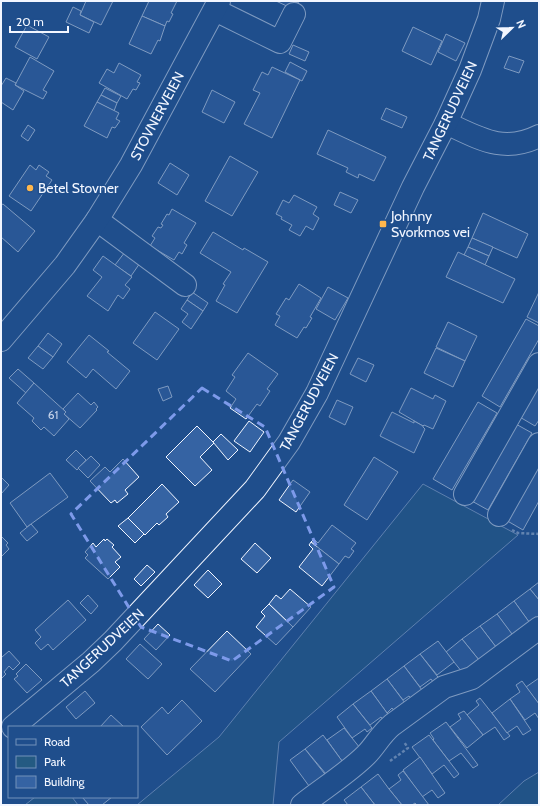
<svg xmlns="http://www.w3.org/2000/svg" width="540" height="806" font-family="Cabin,sans-serif">
	<style>
		.green { fill: #245a82; stroke: #a8bbd7 }
		.building { fill: #3563a3; stroke: #f2f6ff }
		.lines { fill: none; stroke-linecap: round; stroke-linejoin: round }
		.minor-casing { stroke: #f2f6ff; stroke-width: 24 }
		.path { stroke: #b3c4dc; stroke-width: 2.5; stroke-dasharray: 3 2; stroke-linecap: butt }
		.minor { stroke: #1f4e8c; stroke-width: 22 }
		.marked { fill: none; stroke: #7d9aea; stroke-width: 3; stroke-dasharray: 8 5; stroke-linejoin: round }
		.poi-dot { fill: #ffb74d; stroke: #1f4e8c; stroke-width: 1.5 }
		.labels { text-anchor: middle; dominant-baseline: central; stroke-width: 3; stroke-linejoin: round; paint-order: stroke }
		.number-label { font-size: 12px; fill: #c3d1e8 }
		.street-label { font-size: 14px; fill: #f2f6ff; stroke: #1f4e8c }
		.poi-label { font-size: 14px; fill: #f2f6ff; stroke: #1f4e8c; text-anchor: start }
	</style>
	<rect width="100%" height="100%" fill="#1f4e8c"/>
	<!-- green -->
	<g class="green">
		<polygon points="423,484 518,535 279,742 273,805 137,805 219,737"/>
		<polygon points="539,772 539,805 498,805 524,781"/>
		<polygon points="35,797 72,797 78,805 25,805"/>
	</g>
	<!-- building -->
	<g class="building">
		<polygon points="86,1 113,1 101,25 80,15"/>
		<polygon points="149,1 177,1 171,13 173,14 169,22 167,21 165,26 142,16"/>
		<polygon points="276,1 299,1 298,3 294,2 291,8"/>
		<polygon points="73,7 81,11 80,15 94,22 89,33 66,22"/>
		<polygon points="142,16 165,26 160,41 158,40 151,54 129,44"/>
		<polygon points="27,25 49,37 37,59 15,47"/>
		<polygon points="413,27 442,41 431,65 402,51"/>
		<polygon points="446,34 465,43 456,61 438,52"/>
		<polygon points="293,45 309,52 305,61 289,54"/>
		<polygon points="509,56 524,61 519,73 504,68"/>
		<polygon points="30,57 54,71 43,90 47,92 43,99 15,85"/>
		<polygon points="290,62 307,71 302,81 285,72"/>
		<polygon points="119,63 141,75 137,82 140,83 136,90 133,89 127,99 99,83 107,69 114,73"/>
		<polygon points="272,67 300,80 272,138 244,124 260,93 253,90 262,72 268,75"/>
		<polygon points="6,78 16,83 15,85 24,91 13,110 1,102 1,86"/>
		<polygon points="105,88 121,96 117,103 101,95"/>
		<polygon points="212,90 235,102 224,123 202,112"/>
		<polygon points="101,95 117,103 114,111 97,102"/>
		<polygon points="97,102 119,113 116,119 120,121 115,128 112,127 107,138 84,126"/>
		<polygon points="386,108 407,117 402,128 381,119"/>
		<polygon points="28,125 35,130 28,141 21,136"/>
		<polygon points="328,130 386,157 374,181 359,174 358,178 346,172 348,168 317,154"/>
		<polygon points="230,156 258,172 232,216 205,201"/>
		<polygon points="170,163 189,175 177,195 158,183"/>
		<polygon points="30,165 36,170 39,165 49,172 46,176 52,180 31,211 9,196"/>
		<polygon points="340,192 358,200 351,213 334,205"/>
		<polygon points="294,195 317,207 313,214 319,218 313,230 306,226 300,236 289,230 292,225 281,219 282,217 276,214 283,200 289,203"/>
		<polygon points="3,204 35,231 18,252 1,237 1,205"/>
		<polygon points="172,209 196,223 184,243 187,245 182,254 179,252 174,260 150,246 155,238 152,236 158,227 161,228 163,225 161,224 167,214 169,215"/>
		<polygon points="483,213 528,234 517,258 472,238"/>
		<polygon points="213,232 243,250 244,248 268,262 237,313 216,301 225,285 223,284 231,272 200,253"/>
		<polygon points="472,238 493,247 489,256 468,247"/>
		<polygon points="468,247 489,256 485,265 464,255"/>
		<polygon points="125,252 140,263 131,276 115,265"/>
		<polygon points="458,252 515,279 503,303 446,277"/>
		<polygon points="103,256 132,277 125,285 130,289 123,299 118,295 108,311 87,296 102,277 93,270"/>
		<polygon points="299,284 321,298 310,317 312,318 306,328 304,327 297,338 275,325 280,316 276,314 286,298 289,300"/>
		<polygon points="328,287 348,298 335,320 316,309"/>
		<polygon points="192,292 208,303 203,311 187,300"/>
		<polygon points="539,292 539,323 527,317"/>
		<polygon points="187,300 203,311 191,329 182,322 188,314 181,309"/>
		<polygon points="155,312 179,329 157,360 133,343"/>
		<polygon points="526,319 539,326 539,339 500,407 482,396"/>
		<polygon points="448,322 477,336 465,361 436,347"/>
		<polygon points="48,333 62,344 53,357 38,346"/>
		<polygon points="89,335 109,351 107,352 130,371 116,389 93,369 86,378 67,362"/>
		<polygon points="38,346 53,357 43,369 28,358"/>
		<polygon points="436,348 465,361 453,387 424,373"/>
		<polygon points="248,353 278,374 267,389 270,391 260,406 257,404 246,419 230,408 236,399 226,391 235,377 232,375"/>
		<polygon points="358,358 374,365 366,382 350,374"/>
		<polygon points="18,369 34,383 26,393 9,378"/>
		<polygon points="539,379 539,420 535,426 518,416"/>
		<polygon points="34,383 66,412 64,414 69,419 54,436 44,427 41,430 32,421 34,418 17,403"/>
		<polygon points="168,386 172,397 163,401 158,389"/>
		<polygon points="411,388 433,399 435,395 446,401 433,429 424,425 423,426 399,412"/>
		<polygon points="78,393 91,405 94,402 98,407 96,409 97,410 80,428 64,414 66,412 63,409"/>
		<polygon points="337,400 353,407 345,425 329,417"/>
		<polygon points="478,402 497,413 452,490 433,479"/>
		<polygon points="392,412 414,423 414,421 423,426 423,427 425,429 414,453 380,436"/>
		<polygon points="249,421 264,432 250,452 234,441"/>
		<polygon points="514,423 532,433 488,510 470,500"/>
		<polygon points="197,426 214,443 200,457 212,470 195,486 166,457"/>
		<polygon points="221,434 238,450 228,460 213,442"/>
		<polygon points="76,450 86,460 77,470 66,460"/>
		<polygon points="91,456 100,465 88,478 78,468"/>
		<polygon points="374,457 398,472 367,520 344,505"/>
		<polygon points="539,458 539,501 523,530 504,519"/>
		<polygon points="123,459 139,477 125,490 128,494 117,503 115,500 111,503 90,481 105,467 110,472"/>
		<polygon points="50,473 68,497 27,527 10,503"/>
		<polygon points="1,477 9,485 1,494"/>
		<polygon points="293,480 310,492 296,512 279,500"/>
		<polygon points="162,484 179,502 166,514 168,517 159,525 157,523 145,535 128,518"/>
		<polygon points="128,518 144,534 135,543 118,526"/>
		<polygon points="31,524 38,532 27,541 20,533"/>
		<polygon points="332,525 356,543 351,549 354,551 349,558 345,556 339,564 311,542 314,539 318,543"/>
		<polygon points="1,536 8,543 6,545 9,549 1,557"/>
		<polygon points="104,539 105,541 107,539 114,545 112,547 121,557 115,562 120,567 108,579 85,558 88,555 85,552 93,543 96,547"/>
		<polygon points="311,542 339,564 322,586 299,567 313,549 309,545"/>
		<polygon points="255,543 271,558 257,573 241,559"/>
		<polygon points="147,565 155,572 141,586 134,579"/>
		<polygon points="208,570 222,584 208,598 194,585"/>
		<polygon points="539,582 539,600 530,589"/>
		<polygon points="290,589 311,607 293,627 269,604 276,595 281,599"/>
		<polygon points="530,589 539,600 539,620 536,617 529,622 514,601"/>
		<polygon points="88,595 98,606 91,614 80,603"/>
		<polygon points="68,600 86,620 53,650 48,644 41,650 35,643 41,637 35,630"/>
		<polygon points="514,601 532,626 512,635 497,614"/>
		<polygon points="269,604 293,627 276,645 256,627 265,616 261,612"/>
		<polygon points="497,614 515,638 496,647 480,626"/>
		<polygon points="158,624 170,635 156,650 144,639"/>
		<polygon points="480,626 496,647 479,660 462,639"/>
		<polygon points="227,631 251,654 215,692 190,669"/>
		<polygon points="462,639 479,660 462,672 446,652"/>
		<polygon points="438,641 454,662 437,675 420,654"/>
		<polygon points="140,644 162,664 148,679 126,659"/>
		<polygon points="9,651 20,663 13,670 9,666 4,672 6,674 1,679 1,656 2,657"/>
		<polygon points="420,654 441,681 433,682 431,679 420,687 404,666"/>
		<polygon points="26,664 42,680 27,693 14,679 18,676 16,674"/>
		<polygon points="404,666 422,690 414,702 409,696 403,700 387,679"/>
		<polygon points="539,678 539,704 526,687"/>
		<polygon points="387,679 405,703 397,715 392,708 387,713 371,691"/>
		<polygon points="522,681 539,704 539,719 535,713 525,720 510,699 520,692 516,685"/>
		<polygon points="85,691 95,703 76,719 66,707"/>
		<polygon points="371,691 387,713 391,719 383,720 381,717 370,725 353,704"/>
		<polygon points="480,698 510,736 504,740 495,727 483,735 467,715 479,705 476,701"/>
		<polygon points="510,699 531,730 523,735 517,726 507,733 492,713"/>
		<polygon points="182,700 202,721 167,755 141,727 162,707 168,714"/>
		<polygon points="353,704 372,728 367,732 365,729 352,738 337,717"/>
		<polygon points="464,711 483,735 467,748 450,727 461,719 458,714"/>
		<polygon points="111,715 124,727 100,727"/>
		<polygon points="446,722 478,765 473,768 461,753 449,761 433,740 434,739 430,733"/>
		<polygon points="344,728 360,748 342,761 327,740"/>
		<polygon points="323,735 345,765 336,772 333,768 326,774 305,749"/>
		<polygon points="429,735 459,774 454,778 444,765 432,774 412,747"/>
		<polygon points="305,749 328,778 309,786 290,760"/>
		<polygon points="420,757 445,793 438,798 432,790 422,797 403,770"/>
		<polygon points="403,771 407,776 429,805 417,805 415,803 412,805 402,805 389,789 401,780 398,775"/>
		<polygon points="378,774 389,789 402,805 375,805 361,787"/>
		<polygon points="361,787 375,805 348,805 344,800"/>
		<polygon points="82,797 112,797 102,805 89,805"/>
	</g>
	<g class="lines">
		<defs>
			<g id="minor">
				<polyline points="215,10 280,42 294,14"/>
				<path d="M446 123C479 138 503 154 539 136"/>
				<polyline points="97,220 185,285"/>
				<polyline points="1,340 65,265 97,220 131,165 219,1"/>
				<polyline points="465,494 539,364"/>
				<polyline points="499,515 539,444"/>
				<polyline points="13,727 91,662 113,641 255,489 289,442 317,393 413,187 446,123 470,70 489,19 493,1"/>
				<path d="M302 805C322 789 348 773 366 755 375 746 381 734 392 725L444 687 472 678 539 628"/>
			</g>
		</defs>
		<!-- minor casing -->
		<use href="#minor" class="minor-casing"/>
		<!-- path -->
		<g class="path">
			<polyline points="512,530 518,533 539,534"/>
			<polyline points="390,761 408,748 404,742"/>
		</g>
		<!-- minor -->
		<use href="#minor" class="minor"/>
	</g>
	<!-- marked area -->
	<path d="M0 0H540V806H0ZM202 388 265 427 334 587 232 661 141 627 71 514Z" fill="#1f4e8c" fill-opacity=".55" fill-rule="evenodd"/>
	<path class="marked" d="M202 388 265 427 334 587 232 661 141 627 71 514Z"/>
	<!-- markers -->
	<g class="poi-dot">
		<circle cx="30" cy="188" r="4"/>
		<rect x="379" y="220" width="8" height="8" rx="2"/>
	</g>
	<g class="labels">
		<!-- number labels -->
		<g class="number-label">
			<text x="53" y="414">61</text>
		</g>
		<!-- street labels -->
		<g class="street-label">
			<text transform="translate(450 111) rotate(-65)">TANGERUDVEIEN</text>
			<text transform="translate(157 116) rotate(-62)">STOVNERVEIEN</text>
			<text transform="translate(309 402) rotate(-62)">TANGERUDVEIEN</text>
			<text transform="translate(102 648) rotate(-43)">TANGERUDVEIEN</text>
		</g>
		<!-- poi labels -->
		<g class="poi-label">
			<text x="38" y="188">Betel Stovner</text>
			<text x="391" y="216">Johnny<tspan x="391" dy="16">Svorkmos vei</tspan></text>
		</g>
	</g>
	<!-- border -->
	<rect width="540" height="806" fill="none" stroke="#f2f6ff" stroke-width="4"/>
	<!-- legend -->
	<rect x="8" y="726" width="130" height="72" fill="#1f4e8c" stroke="#7391ba"/>
	<rect x="16" y="739" width="20" height="6" fill="#1f4e8c" stroke="#7391ba"/>
	<text x="44" y="746" font-size="12" fill="#f2f6ff">Road</text>
	<rect x="16" y="756" width="20" height="12" fill="#245a82" stroke="#7391ba"/>
	<text x="44" y="766" font-size="12" fill="#f2f6ff">Park</text>
	<rect x="16" y="776" width="20" height="12" fill="#3563a3" stroke="#7391ba"/>
	<text x="44" y="786" font-size="12" fill="#f2f6ff">Building</text>
	<!-- north arrow -->
	<g transform="translate(512 28) rotate(67)" stroke="#1f4e8c" stroke-width="3" paint-order="stroke">
	<path d="M0-3L7 15L0 10L-7 15Z" fill="#f2f6ff"/>
	<text y="-6" font-size="11" font-weight="bold" text-anchor="middle" fill="#f2f6ff">N</text>
	</g>
	<!-- scale -->
	<path d="M10 26v6h58v-6" fill="none" stroke="#f2f6ff" stroke-width="2"/>
	<text x="16" y="26" font-size="12" fill="#f2f6ff" stroke="#1f4e8c" stroke-width="3" paint-order="stroke">20 m</text>
</svg>
